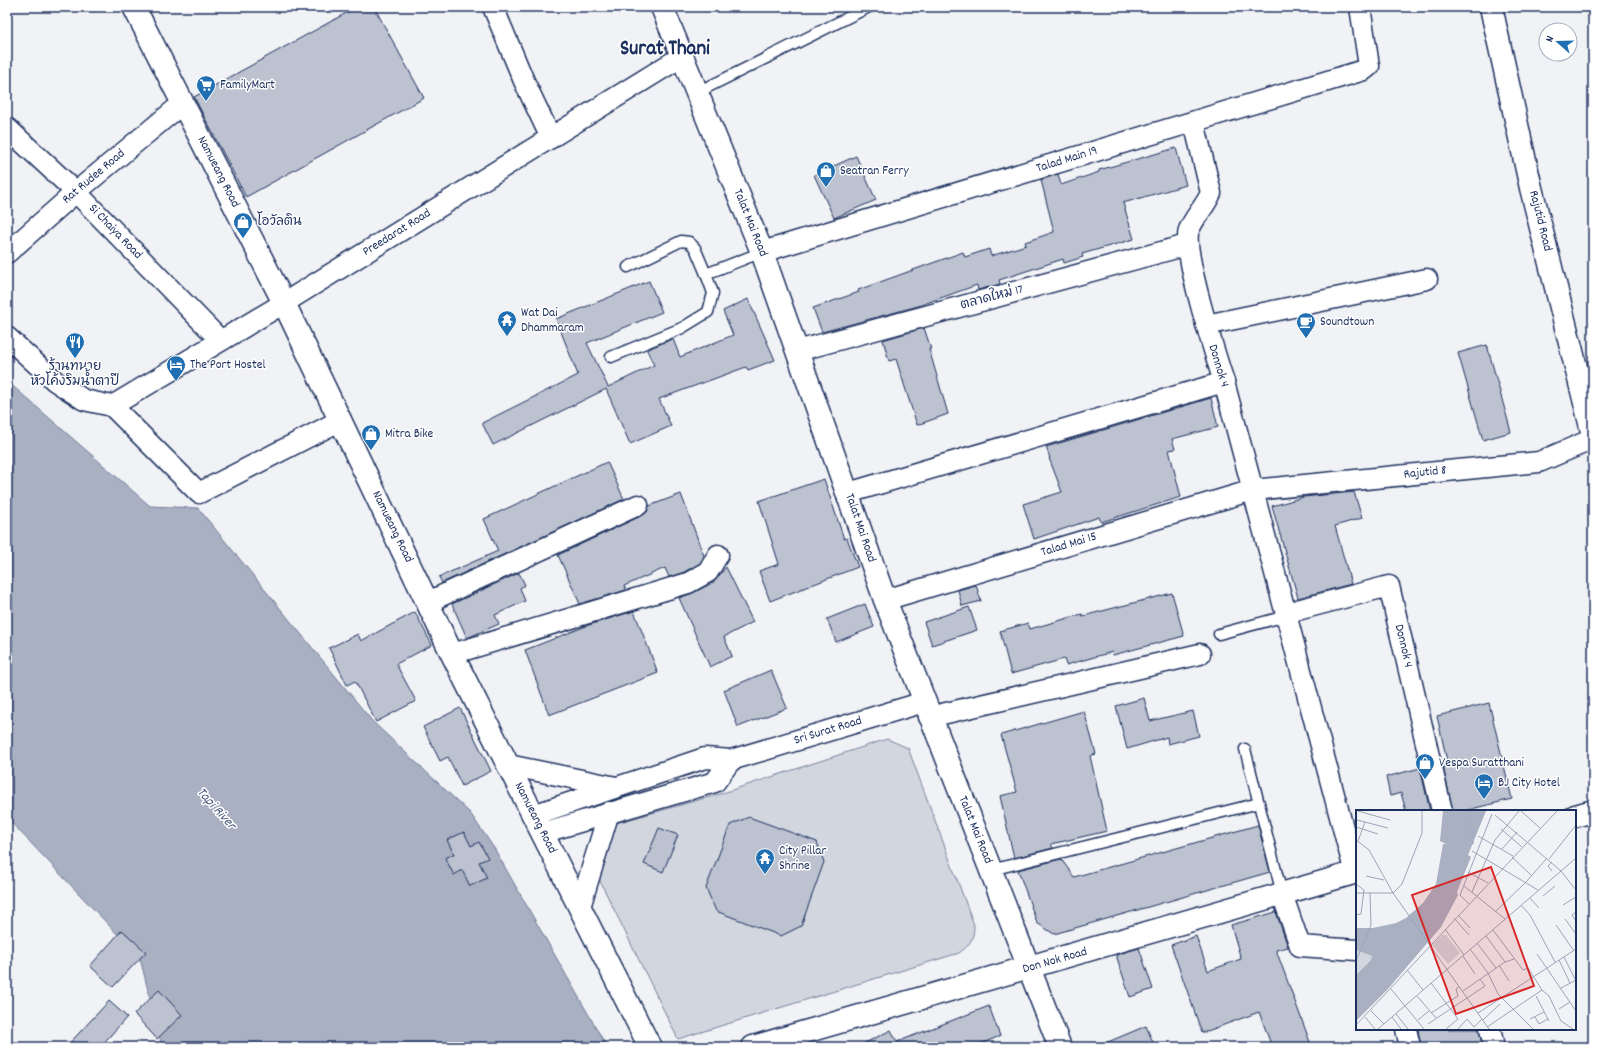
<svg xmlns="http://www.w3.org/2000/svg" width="1600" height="1054" font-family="Dekko,'Playpen Sans Thai',sans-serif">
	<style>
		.green { fill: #d2d6df; stroke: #76829e }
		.water { fill: #a8b0c2; stroke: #707c9a }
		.building { fill: #bcc2d0; stroke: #1b2f5e }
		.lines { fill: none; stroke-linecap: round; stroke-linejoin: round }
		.lane-casing { stroke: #1b2f5e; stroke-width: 13 }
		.street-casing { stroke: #1b2f5e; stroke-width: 23 }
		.secondary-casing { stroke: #1b2f5e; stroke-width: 25 }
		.primary-casing { stroke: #1b2f5e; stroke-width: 25 }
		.lane { stroke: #fff; stroke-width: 10 }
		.street { stroke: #fff; stroke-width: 20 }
		.secondary { stroke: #fff; stroke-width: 22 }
		.primary { stroke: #fff; stroke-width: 22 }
		.labels { text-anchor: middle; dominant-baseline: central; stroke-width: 3; stroke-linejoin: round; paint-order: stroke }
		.poi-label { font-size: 13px; fill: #1b2f5e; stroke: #fff; text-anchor: start }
		.street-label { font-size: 13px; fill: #1b2f5e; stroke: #fff }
		.water-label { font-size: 14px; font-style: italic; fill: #4c5c81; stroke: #fff }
		.town-label { font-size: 21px; font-weight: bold; fill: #1b2f5e; stroke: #fff }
		.inset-river { fill: none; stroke: #a8b0c2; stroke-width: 2 }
		.inset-road { fill: none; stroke: #9ba4b9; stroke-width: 1 }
		.view { fill: #d62828; fill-opacity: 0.15; stroke: #d62828; stroke-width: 2 }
		.inset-edge { fill: none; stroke: #1b2f5e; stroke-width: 2 }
	</style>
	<rect width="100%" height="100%" fill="#f1f2f5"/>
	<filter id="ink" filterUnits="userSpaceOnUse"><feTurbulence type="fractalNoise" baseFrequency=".025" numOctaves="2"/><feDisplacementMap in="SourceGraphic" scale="8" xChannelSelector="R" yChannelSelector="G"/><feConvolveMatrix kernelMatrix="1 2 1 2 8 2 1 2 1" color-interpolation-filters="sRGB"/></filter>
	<g filter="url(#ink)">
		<!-- green -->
		<path class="green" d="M887 739 908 748 974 925C974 939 970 945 959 953L678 1039 596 873 613 824 720 794Z"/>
		<!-- water -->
		<polygon class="water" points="7,381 150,506 198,508 373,722 470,813 494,848 607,1047 162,1047 140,958 7,818"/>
		<!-- building -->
		<g class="building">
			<polygon points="357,7 374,7 424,98 246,197 194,97"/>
			<polygon points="1176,148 1186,185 1123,203 1134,239 1082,254 1083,257 1064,263 1063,259 999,280 1000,284 978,290 977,285 918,306 822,332 813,308 859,292 858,290 963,252 965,257 989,249 991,256 1026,245 1025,242 1054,232 1041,180 1058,174 1061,185 1099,172 1099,170"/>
			<polygon points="856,156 876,200 834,218 814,175"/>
			<polygon points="649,281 662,312 587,343 608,387 654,365 647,350 655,346 673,339 680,357 733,335 723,311 748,299 775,360 748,370 746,367 659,399 671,426 630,444 606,389 493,445 482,423 578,375 556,319"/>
			<polygon points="924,328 931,349 929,349 948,414 917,425 896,359 889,361 883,340"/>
			<polygon points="1487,345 1511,432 1483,440 1458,353"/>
			<polygon points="1211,398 1218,427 1172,439 1175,449 1169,450 1181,497 1101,522 1099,517 1034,539 1023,504 1062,492 1049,458 1050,458 1046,447"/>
			<polygon points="607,462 624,499 442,583 439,577 498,551 484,519"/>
			<polygon points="824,479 844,539 847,538 858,567 770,601 759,571 779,564 759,501"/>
			<polygon points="1354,492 1362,518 1335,526 1351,584 1298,598 1272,506 1304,497"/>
			<polygon points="681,494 704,556 700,563 684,572 669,577 665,568 624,586 626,590 580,604 558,555 643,515 647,512 649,506"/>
			<polygon points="726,567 753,622 724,637 732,656 710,667 679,598 693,593 714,582"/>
			<polygon points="519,573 525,585 520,588 525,601 495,615 499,624 467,638 452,604"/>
			<polygon points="976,585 981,601 962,606 958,590"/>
			<polygon points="1172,593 1184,636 1113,655 1112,652 1066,665 1064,659 1011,674 1000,631 1028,623 1030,629 1082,614 1083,616"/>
			<polygon points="865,604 874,627 836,642 827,619"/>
			<polygon points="969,607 977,630 932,645 924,622"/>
			<polygon points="634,611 658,673 549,715 525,650 589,625"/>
			<polygon points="415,612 432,645 396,664 416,701 376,722 355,681 347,685 329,648 358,634 361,641"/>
			<polygon points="771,670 787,708 738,727 724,690"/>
			<polygon points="1144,698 1150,721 1193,711 1199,736 1168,744 1167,737 1127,749 1116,706"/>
			<polygon points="1489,703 1512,799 1463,811 1453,811 1442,762 1447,761 1437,716"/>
			<polygon points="460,708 491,771 462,786 448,757 440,761 423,727"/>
			<polygon points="1084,711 1096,754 1090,756 1107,831 1051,844 1053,848 1014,858 1000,796 1017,792 1001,735"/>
			<polygon points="1420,768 1430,811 1406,811 1401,793 1390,796 1386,777"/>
			<polygon points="749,817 817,842 824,862 801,926 781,936 716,911 706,888 730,825"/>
			<polygon points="1258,825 1270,872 1054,934 1037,923 1018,870 1061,859 1074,877"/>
			<polygon points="659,828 678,835 663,872 644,864"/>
			<polygon points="464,832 471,846 479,842 488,858 479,862 487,878 470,886 462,870 454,875 445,858 454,854 447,840"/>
			<polygon points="1276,912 1288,947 1276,950 1310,1042 1297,1047 1272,1047 1259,1012 1202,1033 1171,945 1196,936 1208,971 1241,959 1231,925"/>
			<polygon points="122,930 146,952 113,987 90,966"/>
			<polygon points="1139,948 1153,989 1130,997 1116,955"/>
			<polygon points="159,990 182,1015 157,1039 134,1014"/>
			<polygon points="109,1001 127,1017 100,1047 66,1047"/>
			<polygon points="989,1006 1000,1036 973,1047 857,1047 891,1030 897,1042"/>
			<polygon points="1146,1026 1155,1047 1096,1047"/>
			<polygon points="1418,1029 1479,1029 1482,1047 1421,1047"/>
		</g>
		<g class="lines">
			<defs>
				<g id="lane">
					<polyline points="696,93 869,7"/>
					<polyline points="628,267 681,241 689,242 695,248 706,274"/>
					<polyline points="611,357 682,328 708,312 713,293 706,274 762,252"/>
					<polyline points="1219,634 1286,616"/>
					<polyline points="1245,749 1282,894"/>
					<polyline points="991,870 1259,803"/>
				</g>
				<g id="street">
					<polyline points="493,7 524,81 551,138"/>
					<path d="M1194 122 1211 193C1205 207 1194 217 1189 230 1181 249 1216 357 1224 382L1355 873"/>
					<polyline points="7,128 76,192 220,340"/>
					<polyline points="762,252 1364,70 1369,66 1360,7"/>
					<polyline points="7,253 76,192 183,103"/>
					<polyline points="1206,325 1427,279"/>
					<polyline points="7,337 55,381 84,400 112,406"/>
					<polyline points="797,351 1187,245"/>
					<polyline points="112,406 284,303 681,57"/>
					<polyline points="112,406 199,493 341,420"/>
					<polyline points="848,493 1224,382"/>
					<polyline points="885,600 1253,490 1539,462 1593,439"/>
					<polyline points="428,602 638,505"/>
					<polyline points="1286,613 1389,586 1442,811"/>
					<polyline points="452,654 688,583 708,572 718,555"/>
					<polyline points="929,717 1200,654"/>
					<polyline points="508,765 616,787"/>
					<polyline points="533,815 705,758 731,760 924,702"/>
					<polyline points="542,833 715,782 731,760"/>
					<polyline points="1282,894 1300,946 1357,950"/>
					<polyline points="580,907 609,812"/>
					<polyline points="1406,1029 1410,1047"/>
					<polyline points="1490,1029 1494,1047"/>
				</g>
				<g id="secondary">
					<polyline points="134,7 284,303 452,654 650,1047"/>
					<polyline points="1491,7 1531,188 1593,435"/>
					<polyline points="1575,816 1593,811"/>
					<polyline points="753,1047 1357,872"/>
				</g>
				<polyline id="primary" points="662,7 762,252 885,600 1060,1047"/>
			</defs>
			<!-- lane casing -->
			<use href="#lane" class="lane-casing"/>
			<!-- street casing -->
			<use href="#street" class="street-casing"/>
			<!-- secondary casing -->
			<use href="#secondary" class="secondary-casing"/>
			<!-- primary casing -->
			<use href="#primary" class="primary-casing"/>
			<!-- lane -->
			<use href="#lane" class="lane"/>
			<!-- street -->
			<use href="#street" class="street"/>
			<!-- secondary -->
			<use href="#secondary" class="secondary"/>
			<!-- primary -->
			<use href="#primary" class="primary"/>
		</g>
	</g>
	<!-- icons -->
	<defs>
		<symbol id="supermarket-pin" viewBox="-11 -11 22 30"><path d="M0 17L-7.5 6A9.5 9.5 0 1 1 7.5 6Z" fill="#1f6fb2" stroke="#fff"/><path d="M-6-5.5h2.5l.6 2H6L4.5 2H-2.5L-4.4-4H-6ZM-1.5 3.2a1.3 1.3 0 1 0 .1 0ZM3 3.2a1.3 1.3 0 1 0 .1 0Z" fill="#fff"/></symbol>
		<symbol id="shop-pin" viewBox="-11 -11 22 30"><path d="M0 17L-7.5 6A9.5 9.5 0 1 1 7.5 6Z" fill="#1f6fb2" stroke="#fff"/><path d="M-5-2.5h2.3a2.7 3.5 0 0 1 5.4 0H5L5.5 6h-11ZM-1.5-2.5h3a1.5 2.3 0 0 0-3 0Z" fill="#fff"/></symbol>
		<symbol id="temple-pin" viewBox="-11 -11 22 30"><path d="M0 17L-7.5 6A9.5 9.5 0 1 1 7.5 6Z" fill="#1f6fb2" stroke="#fff"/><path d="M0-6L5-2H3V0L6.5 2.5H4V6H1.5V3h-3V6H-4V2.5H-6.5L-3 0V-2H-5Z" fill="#fff"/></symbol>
		<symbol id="cafe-pin" viewBox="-11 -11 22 30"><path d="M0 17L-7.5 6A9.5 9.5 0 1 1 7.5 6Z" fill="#1f6fb2" stroke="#fff"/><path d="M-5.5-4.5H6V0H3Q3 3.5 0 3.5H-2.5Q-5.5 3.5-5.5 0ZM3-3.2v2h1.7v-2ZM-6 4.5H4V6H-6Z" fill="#fff"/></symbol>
		<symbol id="restaurant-pin" viewBox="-11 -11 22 30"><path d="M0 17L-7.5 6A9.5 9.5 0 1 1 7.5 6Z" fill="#1f6fb2" stroke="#fff"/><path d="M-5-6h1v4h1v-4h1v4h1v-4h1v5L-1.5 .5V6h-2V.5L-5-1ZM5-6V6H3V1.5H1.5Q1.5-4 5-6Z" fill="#fff"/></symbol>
		<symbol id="hotel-pin" viewBox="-11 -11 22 30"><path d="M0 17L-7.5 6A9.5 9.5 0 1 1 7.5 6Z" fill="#1f6fb2" stroke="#fff"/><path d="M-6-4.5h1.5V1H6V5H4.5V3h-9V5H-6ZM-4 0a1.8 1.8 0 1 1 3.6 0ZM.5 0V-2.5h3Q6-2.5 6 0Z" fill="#fff"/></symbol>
	</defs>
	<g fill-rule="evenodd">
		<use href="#supermarket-pin" x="195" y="74" width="22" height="30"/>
		<use href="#shop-pin" x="815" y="160" width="22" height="30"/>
		<use href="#shop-pin" x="232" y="211" width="22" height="30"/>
		<use href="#temple-pin" x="496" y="309" width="22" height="30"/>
		<use href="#cafe-pin" x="1295" y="311" width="22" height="30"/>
		<use href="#restaurant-pin" x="64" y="331" width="22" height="30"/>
		<use href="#hotel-pin" x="165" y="354" width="22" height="30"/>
		<use href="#shop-pin" x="360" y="423" width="22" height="30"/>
		<use href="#shop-pin" x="1414" y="752" width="22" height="30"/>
		<use href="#hotel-pin" x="1473" y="772" width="22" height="30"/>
		<use href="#temple-pin" x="754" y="847" width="22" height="30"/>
	</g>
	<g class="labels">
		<!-- poi labels -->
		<g class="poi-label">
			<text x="220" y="85">FamilyMart</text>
			<text x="840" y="171">Seatran Ferry</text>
			<text x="257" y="222">โอวัลติน</text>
			<text x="521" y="313">Wat Dai<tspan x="521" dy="15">Dhammaram</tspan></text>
			<text x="1320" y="322">Soundtown</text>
			<text x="190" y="365">The Port Hostel</text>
			<text x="75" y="367" text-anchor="middle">ร้านทนาย<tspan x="75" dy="15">หัวโค้งริมน้ำตาปี</tspan></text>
			<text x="385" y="434">Mitra Bike</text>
			<text x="1439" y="763">Vespa Suratthani</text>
			<text x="1498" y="783">BJ City Hotel</text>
			<text x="779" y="851">City Pillar<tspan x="779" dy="15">Shrine</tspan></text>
		</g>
		<!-- street labels -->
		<g class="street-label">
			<text transform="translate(1067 160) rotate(-17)">Talad Main 19</text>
			<text transform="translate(218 172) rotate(63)">Namueang Road</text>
			<text transform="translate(94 177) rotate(-40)">Rat Rudee Road</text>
			<text transform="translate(1540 221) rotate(76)">Rajutid Road</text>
			<text transform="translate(750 223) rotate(68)">Talat Mai Road</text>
			<text transform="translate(115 232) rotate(46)">Si Chaiya Road</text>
			<text transform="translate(397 233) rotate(-32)">Preedarat Road</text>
			<text transform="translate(992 298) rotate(-15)">ตลาดใหม่ 17</text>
			<text transform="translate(1218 366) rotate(73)">Donnok 4</text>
			<text transform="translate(1425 473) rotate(-6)">Rajutid 8</text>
			<text transform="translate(392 527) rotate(64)">Namueang Road</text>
			<text transform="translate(860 528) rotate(71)">Talat Mai Road</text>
			<text transform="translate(1069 545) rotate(-17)">Talad Mai 15</text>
			<text transform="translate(1403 646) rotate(77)">Donnok 4</text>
			<text transform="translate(828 731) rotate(-17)">Sri Surat Road</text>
			<text transform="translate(535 818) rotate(63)">Namueang Road</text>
			<text transform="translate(975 830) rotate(68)">Talat Mai Road</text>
			<text transform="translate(1055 961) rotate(-16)">Don Nok Road</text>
		</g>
		<!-- water labels -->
		<g class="water-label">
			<text transform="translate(216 809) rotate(48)">Tapi River</text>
		</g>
		<!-- town labels -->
		<g class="town-label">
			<text x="665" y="50">Surat Thani</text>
		</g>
	</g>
	<!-- overview -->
	<g transform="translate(1356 810)">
		<rect width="220" height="220" fill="#f1f2f5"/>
		<path d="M86 125H90L104 143 92 154 76 135ZM0 140 16 146 15 150 0 165Z" fill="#d2d6df"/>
		<path d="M87 1H130L112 45 115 47 101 82 102 85 85 117 31 180 0 211V165L15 150 16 146 0 140V118H17L40 113 50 108 67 93 80 74 87 34H90L84 31Z" fill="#a8b0c2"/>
		<path class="inset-river" d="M114 1 113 8 117 34M115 22 116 1M116 29 118 1"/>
		<path class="inset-road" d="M2 1 34 10M165 1 184 18M139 5 205 61M1 10 32 18M0 17 22 24M145 19 166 37M122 26 157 46M0 30 13 40 37 83 133 219M2 31 9 12M146 39 161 22M116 41 182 80M156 47 176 66M193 49 220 15M196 52 192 56 196 61M205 61 220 80M112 62 132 73M10 66 28 70M0 74 8 80 5 104 0 105M108 76 149 109M116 82 139 30 163 1M0 83H37L46 74 66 23V1M187 86 199 76M174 88 183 98M113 94 104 85 136 4M165 95 174 105 199 152M207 95 220 87M139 102 170 72 191 48M220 102 216 105 220 111M102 105 114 118M98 108 113 125M209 109 220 124M200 115 218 141M89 119 108 145M137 120 167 160 172 158 186 180M130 126 149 152M121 133 140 158M114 139 132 163 142 184 177 219M181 144 220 201M107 146 119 164M208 147 220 171M203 150 214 173M0 151 15 115 14 83M143 155 153 171M51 160 67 180M75 173 102 209 90 219M205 178 220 170M35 179 68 219M186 180 193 186 205 211 217 219M107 181 149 152 158 149M61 186 80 208M180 186 193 211M203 199 214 192M15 201 28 214M75 203 102 186 100 179 103 177M122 203 220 139M40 204 52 219M9 207 19 219M36 207 45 219M179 207 183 214 192 209M174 209 188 202M62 210 73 201M127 210 144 194M72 214 129 176 124 169M0 215 201 1M131 217 186 180M22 219 220 48M102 219 111 209 118 217 126 209"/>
		<path class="view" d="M135 57 178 176 100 204 56 85Z"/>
		<rect width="220" height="220" class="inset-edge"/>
	</g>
	<!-- margin -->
	<rect width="1600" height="1054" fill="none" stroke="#fff" stroke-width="24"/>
	<rect x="12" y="12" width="1576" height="1030" fill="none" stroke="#1b2f5e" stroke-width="1.5" filter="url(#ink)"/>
	<!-- north arrow -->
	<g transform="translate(1558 42) rotate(290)"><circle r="19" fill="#ffffff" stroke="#a4acbf"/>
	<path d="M0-3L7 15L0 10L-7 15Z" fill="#1f6fb2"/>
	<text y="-6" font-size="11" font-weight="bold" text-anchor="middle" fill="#1b2f5e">N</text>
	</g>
</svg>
